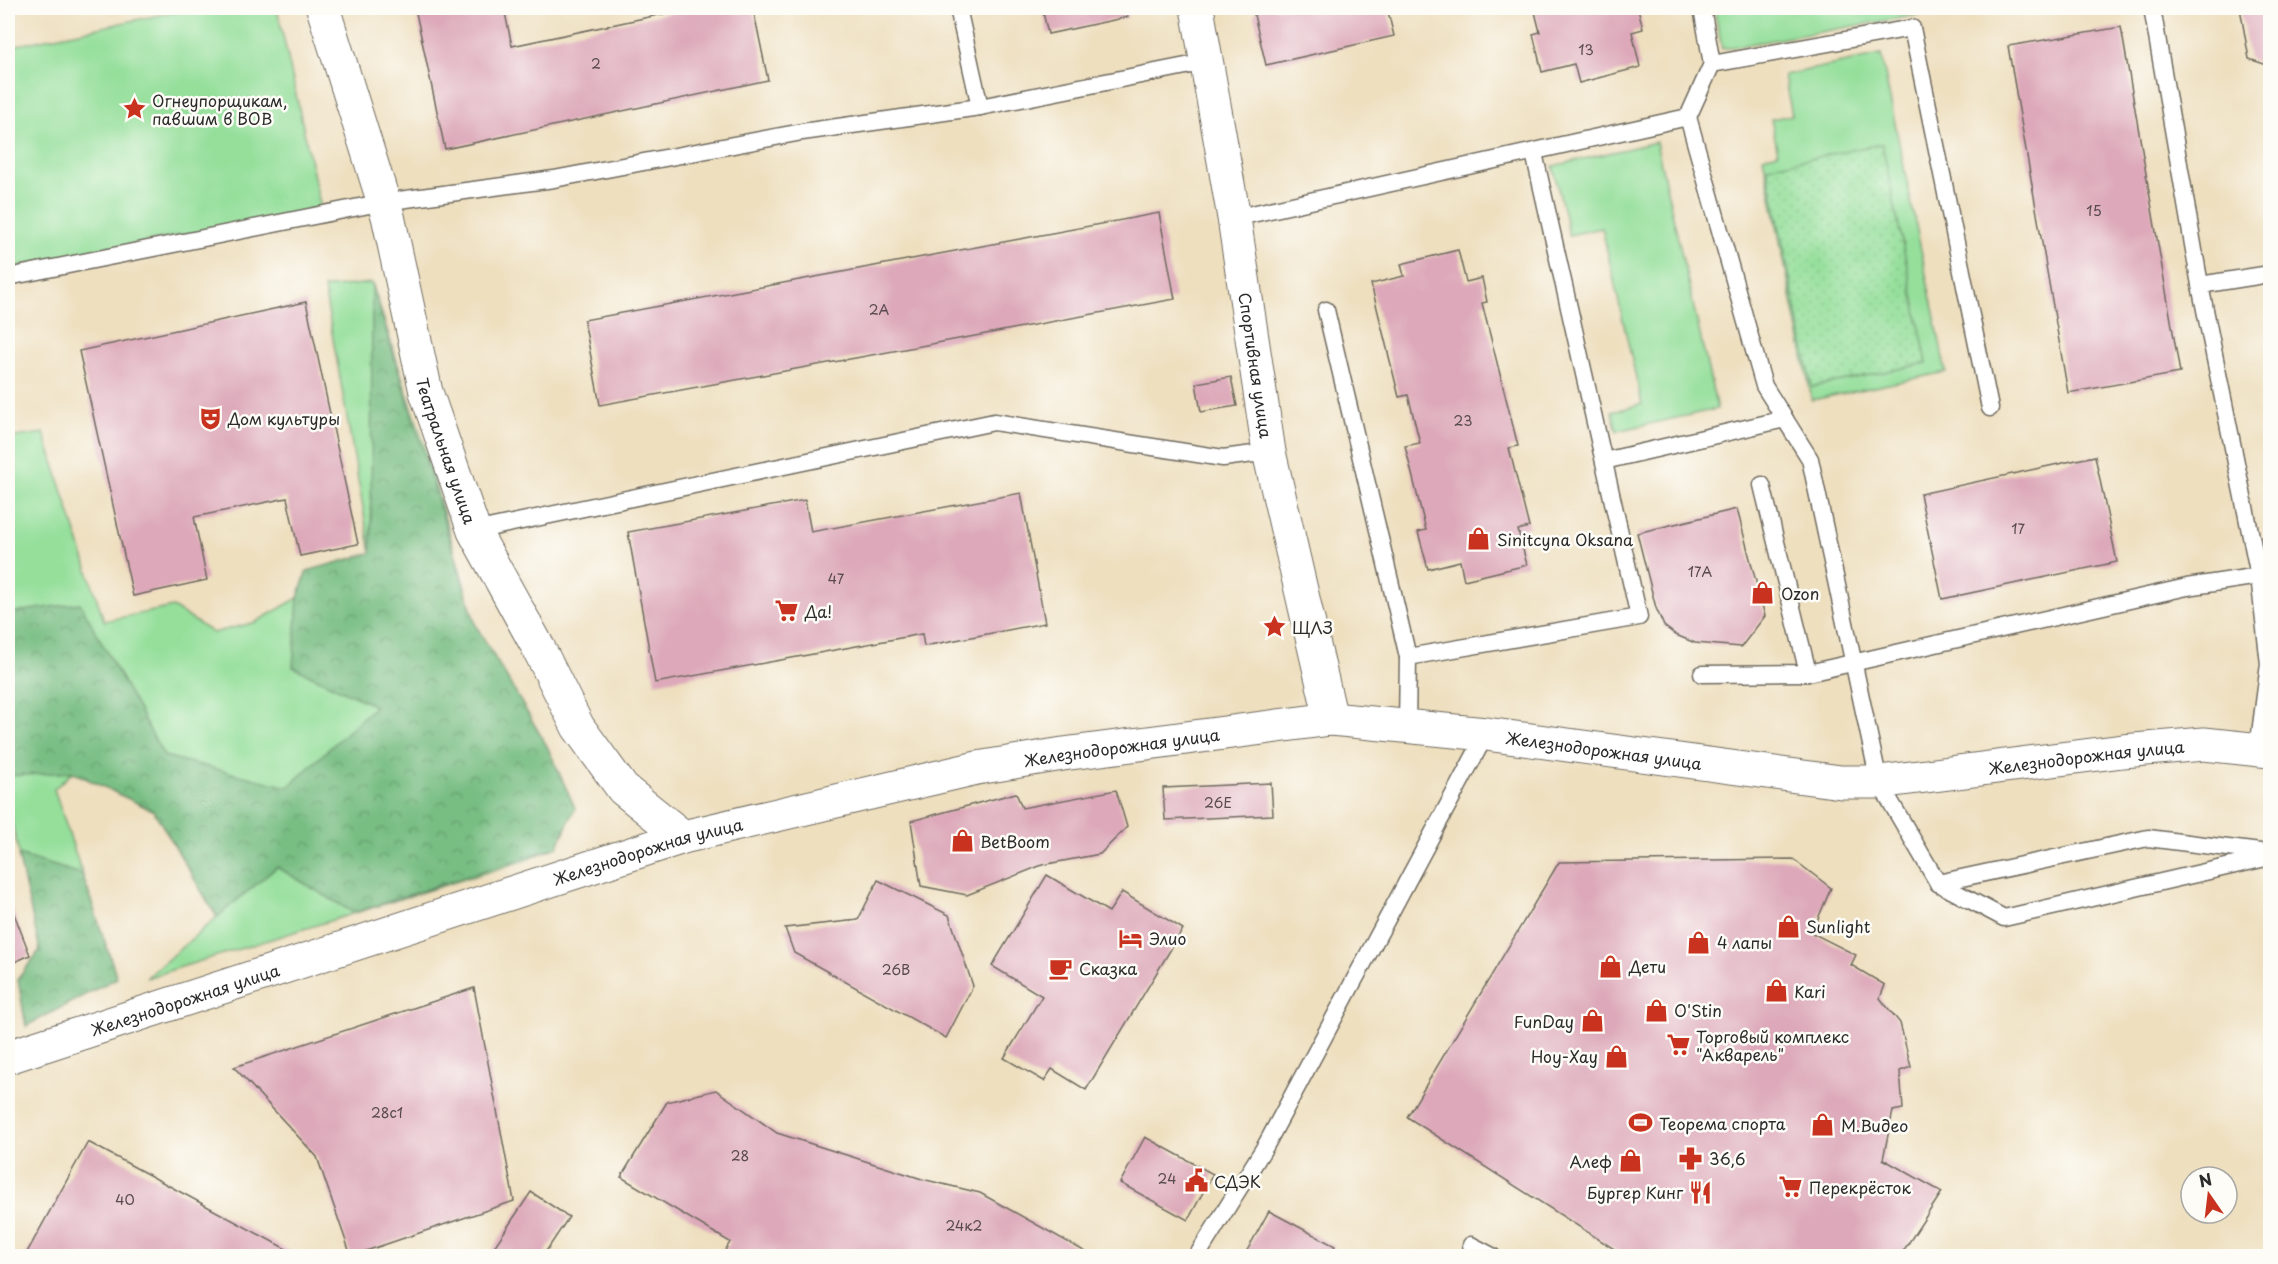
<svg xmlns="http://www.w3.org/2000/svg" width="2278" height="1264" font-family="'Playpen Sans',sans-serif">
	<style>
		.green { fill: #95df9b; stroke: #608563; stroke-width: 1.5 }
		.forest { fill: url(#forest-crowns); stroke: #527457; stroke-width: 1.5 }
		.park { fill: url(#park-dots); stroke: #608563; stroke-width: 1.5 }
		.building { fill: #dda9ba }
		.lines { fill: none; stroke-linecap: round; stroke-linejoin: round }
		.lane-casing { stroke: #6f6a5f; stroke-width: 19 }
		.street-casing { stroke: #6f6a5f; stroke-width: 35 }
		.secondary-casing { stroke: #6f6a5f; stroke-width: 35 }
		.lane { stroke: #fff; stroke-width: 16 }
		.street { stroke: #fff; stroke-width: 33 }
		.secondary { stroke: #fff; stroke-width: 33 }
		.labels { text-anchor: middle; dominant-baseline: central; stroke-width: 5; stroke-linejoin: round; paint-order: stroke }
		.number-label { font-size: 14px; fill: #584a4f }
		.poi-label { font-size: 16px; fill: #2b2b2b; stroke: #fdfcf7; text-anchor: start }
		.street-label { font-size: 16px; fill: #2b2b2b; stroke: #fdfcf7 }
	</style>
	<defs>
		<pattern id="forest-crowns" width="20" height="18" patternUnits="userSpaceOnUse" patternTransform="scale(1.5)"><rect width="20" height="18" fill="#78be83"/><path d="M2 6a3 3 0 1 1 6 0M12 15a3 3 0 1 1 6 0" fill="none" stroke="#639b6b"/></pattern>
		<pattern id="park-dots" width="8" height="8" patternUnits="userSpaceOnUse" patternTransform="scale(1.5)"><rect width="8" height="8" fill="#95df9b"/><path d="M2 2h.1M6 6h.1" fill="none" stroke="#81c086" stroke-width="1.8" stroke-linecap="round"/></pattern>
	</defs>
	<rect width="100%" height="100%" fill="#fdfcf7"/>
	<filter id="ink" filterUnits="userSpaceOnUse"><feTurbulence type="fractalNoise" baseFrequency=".0167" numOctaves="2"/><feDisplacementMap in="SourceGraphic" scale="12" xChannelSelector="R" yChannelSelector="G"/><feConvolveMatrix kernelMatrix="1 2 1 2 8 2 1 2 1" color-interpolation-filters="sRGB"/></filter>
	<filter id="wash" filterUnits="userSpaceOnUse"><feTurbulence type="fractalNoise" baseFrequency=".008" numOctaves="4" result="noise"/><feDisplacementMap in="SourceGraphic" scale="24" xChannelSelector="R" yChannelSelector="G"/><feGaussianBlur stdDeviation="1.35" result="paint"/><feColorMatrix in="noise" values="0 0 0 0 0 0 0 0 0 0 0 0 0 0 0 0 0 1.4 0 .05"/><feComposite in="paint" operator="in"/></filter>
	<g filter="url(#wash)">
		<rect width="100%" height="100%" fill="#eedfbf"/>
		<!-- green -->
		<g class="green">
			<polygon points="192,8 277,8 321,209 8,268 8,47"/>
			<polygon points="1714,8 1958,8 1722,49"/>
			<polygon points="1881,55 1946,372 1812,400 1763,157 1778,153 1771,119 1792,115 1784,75"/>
			<polygon points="1656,142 1717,409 1617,431 1612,412 1642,404 1602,228 1569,235 1553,166"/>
			<polygon points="372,283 425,448 476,626 547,746 575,808 557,847 523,861 146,978 217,917 154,811 73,772 54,789 117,978 26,1026 18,979 40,950 8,804 8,438 44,433 104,621 173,607 213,633 256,622 298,598 307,571 371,553 324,288"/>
		</g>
		<!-- forest -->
		<g class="forest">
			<polygon points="372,283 476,626 547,746 575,808 557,847 354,913 277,867 217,917 154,811 73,772 8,776 8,613 80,603 164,756 288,787 375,706 293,667 298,598 307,571 371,553"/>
			<polygon points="18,855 82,874 117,978 26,1026 18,979 40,950"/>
		</g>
		<!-- park -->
		<polygon class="park" points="1882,144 1927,363 1812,387 1767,167"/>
		<g id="blocks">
			<!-- building -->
			<g class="building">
				<polygon points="415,8 504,8 512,46 691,8 753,8 768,80 445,149"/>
				<polygon points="1042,8 1126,8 1128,17 1048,34"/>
				<polygon points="1260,8 1387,8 1394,36 1266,65 1254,15"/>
				<polygon points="1534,8 1638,8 1643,29 1632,32 1640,67 1579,83 1574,64 1542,72 1533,34 1540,32"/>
				<polygon points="2240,8 2270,8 2270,66 2249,59"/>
				<polygon points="2121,27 2180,373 2068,393 2008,46"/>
				<polygon points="1159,213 1175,299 600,405 584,320"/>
				<polygon points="1458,250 1466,282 1482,278 1487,302 1482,303 1518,446 1509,448 1529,527 1518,530 1527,565 1464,580 1460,561 1428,569 1418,532 1426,530 1405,446 1420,443 1408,395 1399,397 1371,284 1404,276 1401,264"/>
				<polygon points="306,302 358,544 300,556 287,498 194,517 207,580 133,596 79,351"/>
				<polygon points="1231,377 1237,406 1201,412 1196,383"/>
				<polygon points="2095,456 2117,562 1942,599 1920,494"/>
				<polygon points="1021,493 1045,623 924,646 922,634 655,683 628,532 805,500 811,532"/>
				<polygon points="1737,509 1765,616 1741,647 1695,643 1676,635 1664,626 1656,608 1637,533"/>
				<polygon points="1271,783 1273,815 1165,820 1163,788"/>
				<polygon points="1116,790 1127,827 1100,854 1042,865 967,895 921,886 911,821 1016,793 1022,808"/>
				<polygon points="1793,859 1831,888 1812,933 1856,955 1851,965 1885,985 1880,998 1900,1023 1911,1067 1900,1071 1903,1109 1893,1111 1883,1159 1942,1192 1900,1256 1625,1256 1407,1117 1559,862"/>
				<polygon points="1047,875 1109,912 1122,892 1183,929 1086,1090 1052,1069 1044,1081 1004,1058 1042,996 992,966"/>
				<polygon points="878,880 949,915 973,986 946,1038 794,953 785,928 858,920"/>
				<polygon points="8,898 30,955 8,965"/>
				<polygon points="474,988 514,1201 351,1256 317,1157 234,1067"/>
				<polygon points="716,1090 777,1133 922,1179 980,1193 1093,1256 722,1256 730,1242 621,1177 667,1102"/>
				<polygon points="1145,1137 1213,1174 1188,1220 1120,1183"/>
				<polygon points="88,1142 299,1256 25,1256"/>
				<polygon points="531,1192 569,1217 543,1256 488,1256"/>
				<polygon points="1269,1211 1335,1246 1330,1256 1244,1256"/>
			</g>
		</g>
	</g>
	<g filter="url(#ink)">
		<use href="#blocks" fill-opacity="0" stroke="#6f6a5f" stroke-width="1.5"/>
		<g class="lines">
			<defs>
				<g id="lane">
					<polyline points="958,8 980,107"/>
					<polyline points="1702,8 1712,64 1688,117 1764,386 1810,459 1879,782 1938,883 2004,918 2270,857"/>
					<polyline points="2152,8 2200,285 2259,576 2269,664 2258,749"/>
					<polyline points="1712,64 1912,28 1990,408"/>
					<polyline points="1234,218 1688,117"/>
					<polyline points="8,277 384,202 554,179 802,132 980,107 1206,62"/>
					<polyline points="2200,285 2270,274"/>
					<polyline points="1326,310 1408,657"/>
					<polyline points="1604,461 1785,419"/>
					<polyline points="1762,485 1808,673"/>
					<polyline points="474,531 994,422 1223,458 1269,452"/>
					<polyline points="1702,674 1808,673 2187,587 2259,576"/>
					<polyline points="1407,727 1408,657 1639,617 1534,153"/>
					<polyline points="1938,883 2148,838 2268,853"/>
					<polyline points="1471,1245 1492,1256"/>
					<polyline points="1197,1256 1266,1145 1486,734"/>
				</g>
				<g id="street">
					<path id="s1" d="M1197 8 1234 218 1269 452 1331 719"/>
				</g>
				<g id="secondary">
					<path id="s2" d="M323 8 388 216 426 392 474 531 538 647 578 727 623 789 683 837"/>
					<path id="s3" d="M8 1057 683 837 977 768 1063 754 1331 719 1486 734 1841 782H1879L2123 751 2204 744 2270 751"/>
				</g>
			</defs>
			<!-- lane casing -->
			<use href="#lane" class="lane-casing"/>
			<!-- street casing -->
			<use href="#street" class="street-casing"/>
			<!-- secondary casing -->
			<use href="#secondary" class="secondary-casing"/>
			<!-- lane -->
			<use href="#lane" class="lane"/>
			<!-- street -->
			<use href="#street" class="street"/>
			<!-- secondary -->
			<use href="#secondary" class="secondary"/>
		</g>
	</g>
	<!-- icons -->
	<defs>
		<symbol id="sight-bare" viewBox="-9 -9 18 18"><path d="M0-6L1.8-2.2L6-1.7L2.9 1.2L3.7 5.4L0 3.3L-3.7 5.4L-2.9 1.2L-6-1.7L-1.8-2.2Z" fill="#c8321e" stroke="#fdfcf7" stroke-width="2.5" paint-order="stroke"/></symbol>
		<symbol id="theatre-bare" viewBox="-9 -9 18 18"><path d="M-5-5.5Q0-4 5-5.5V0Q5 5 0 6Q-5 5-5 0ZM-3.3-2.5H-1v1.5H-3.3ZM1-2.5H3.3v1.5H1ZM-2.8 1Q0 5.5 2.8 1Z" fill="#c8321e" stroke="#fdfcf7" stroke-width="2.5" paint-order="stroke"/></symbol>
		<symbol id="shop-bare" viewBox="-9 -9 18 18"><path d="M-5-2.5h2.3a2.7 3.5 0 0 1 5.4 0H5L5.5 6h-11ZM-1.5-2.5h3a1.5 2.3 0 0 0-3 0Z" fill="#c8321e" stroke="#fdfcf7" stroke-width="2.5" paint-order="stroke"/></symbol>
		<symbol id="supermarket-bare" viewBox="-9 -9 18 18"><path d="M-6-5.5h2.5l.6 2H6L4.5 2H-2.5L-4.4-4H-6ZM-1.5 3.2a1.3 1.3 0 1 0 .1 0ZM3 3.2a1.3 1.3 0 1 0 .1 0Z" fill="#c8321e" stroke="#fdfcf7" stroke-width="2.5" paint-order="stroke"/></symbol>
		<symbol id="hotel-bare" viewBox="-9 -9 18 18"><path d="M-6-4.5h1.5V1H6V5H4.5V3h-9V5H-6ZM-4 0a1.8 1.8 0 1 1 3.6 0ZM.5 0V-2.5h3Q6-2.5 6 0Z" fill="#c8321e" stroke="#fdfcf7" stroke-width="2.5" paint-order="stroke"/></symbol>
		<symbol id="cafe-bare" viewBox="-9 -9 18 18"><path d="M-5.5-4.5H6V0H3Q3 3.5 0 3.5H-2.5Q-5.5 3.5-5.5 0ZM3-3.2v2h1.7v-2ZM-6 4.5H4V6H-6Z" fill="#c8321e" stroke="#fdfcf7" stroke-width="2.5" paint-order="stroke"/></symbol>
		<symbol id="stadium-bare" viewBox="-9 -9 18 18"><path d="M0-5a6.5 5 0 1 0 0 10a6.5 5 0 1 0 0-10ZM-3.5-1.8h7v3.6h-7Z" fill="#c8321e" stroke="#fdfcf7" stroke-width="2.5" paint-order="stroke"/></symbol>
		<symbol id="pharmacy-bare" viewBox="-9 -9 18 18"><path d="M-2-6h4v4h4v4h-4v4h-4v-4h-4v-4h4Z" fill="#c8321e" stroke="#fdfcf7" stroke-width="2.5" paint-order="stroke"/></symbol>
		<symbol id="civic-bare" viewBox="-9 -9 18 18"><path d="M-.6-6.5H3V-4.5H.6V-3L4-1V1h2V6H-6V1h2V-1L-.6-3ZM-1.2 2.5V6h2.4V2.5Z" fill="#c8321e" stroke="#fdfcf7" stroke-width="2.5" paint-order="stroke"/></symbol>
		<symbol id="restaurant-bare" viewBox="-9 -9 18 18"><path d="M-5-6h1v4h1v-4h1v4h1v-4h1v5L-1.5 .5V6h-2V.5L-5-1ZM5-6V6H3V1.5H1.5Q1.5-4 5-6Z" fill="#c8321e" stroke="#fdfcf7" stroke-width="2.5" paint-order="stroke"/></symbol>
	</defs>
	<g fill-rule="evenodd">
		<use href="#sight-bare" x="118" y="92" width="33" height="33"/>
		<use href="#theatre-bare" x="194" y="402" width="33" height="33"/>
		<use href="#shop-bare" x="1462" y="522" width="33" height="33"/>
		<use href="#shop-bare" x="1746" y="576" width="33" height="33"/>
		<use href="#supermarket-bare" x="770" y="594" width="33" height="33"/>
		<use href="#sight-bare" x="1258" y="610" width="33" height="33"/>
		<use href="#shop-bare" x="946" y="824" width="33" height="33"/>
		<use href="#shop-bare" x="1772" y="910" width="33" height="33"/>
		<use href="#hotel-bare" x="1114" y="922" width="33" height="33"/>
		<use href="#shop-bare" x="1682" y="926" width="33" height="33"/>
		<use href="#shop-bare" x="1594" y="950" width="33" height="33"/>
		<use href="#cafe-bare" x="1044" y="952" width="33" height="33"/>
		<use href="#shop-bare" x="1760" y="974" width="33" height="33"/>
		<use href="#shop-bare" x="1640" y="994" width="33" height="33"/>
		<use href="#shop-bare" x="1576" y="1004" width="33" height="33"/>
		<use href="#supermarket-bare" x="1662" y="1028" width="33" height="33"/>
		<use href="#shop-bare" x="1600" y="1040" width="33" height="33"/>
		<use href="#stadium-bare" x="1624" y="1106" width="33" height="33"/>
		<use href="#shop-bare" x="1806" y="1108" width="33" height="33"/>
		<use href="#pharmacy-bare" x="1674" y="1142" width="33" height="33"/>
		<use href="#shop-bare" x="1614" y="1144" width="33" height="33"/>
		<use href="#civic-bare" x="1180" y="1164" width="33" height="33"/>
		<use href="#supermarket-bare" x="1774" y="1170" width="33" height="33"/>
		<use href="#restaurant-bare" x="1684" y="1176" width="33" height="33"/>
	</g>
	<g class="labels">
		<!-- number labels -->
		<g class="number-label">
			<text x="1586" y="49">13</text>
			<text x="596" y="63">2</text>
			<text x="2094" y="210">15</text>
			<text x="879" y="309">2А</text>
			<text x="1463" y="420">23</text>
			<text x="2018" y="528">17</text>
			<text x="1700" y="571">17А</text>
			<text x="836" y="578">47</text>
			<text x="1218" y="802">26Е</text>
			<text x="896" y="969">26В</text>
			<text x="387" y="1112">28с1</text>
			<text x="740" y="1155">28</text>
			<text x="1167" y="1178">24</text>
			<text x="125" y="1199">40</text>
			<text x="964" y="1225">24к2</text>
		</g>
		<!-- poi labels -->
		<g class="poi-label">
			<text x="152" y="100">Огнеупорщикам,<tspan x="152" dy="18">павшим в ВОВ</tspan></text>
			<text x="228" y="418">Дом культуры</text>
			<text x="1497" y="539">Sinitcyna Oksana</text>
			<text x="1781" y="593">Ozon</text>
			<text x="805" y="611">Да!</text>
			<text x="1292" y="627">ЩЛЗ</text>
			<text x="980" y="841">BetBoom</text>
			<text x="1806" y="926">Sunlight</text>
			<text x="1149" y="938">Элио</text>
			<text x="1717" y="942">4 лапы</text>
			<text x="1629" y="966">Дети</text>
			<text x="1079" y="968">Сказка</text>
			<text x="1794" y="991">Kari</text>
			<text x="1674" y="1010">O'Stin</text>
			<text x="1574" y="1021" text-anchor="end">FunDay</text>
			<text x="1696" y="1036">Торговый комплекс<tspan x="1696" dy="18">"Акварель"</tspan></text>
			<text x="1598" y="1056" text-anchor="end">Ноу-Хау</text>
			<text x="1659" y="1123">Теорема спорта</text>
			<text x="1841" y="1125">М.Видео</text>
			<text x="1709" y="1158">36,6</text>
			<text x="1612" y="1161" text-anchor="end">Алеф</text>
			<text x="1214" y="1181">СДЭК</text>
			<text x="1809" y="1187">Перекрёсток</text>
			<text x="1683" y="1192" text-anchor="end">Бургер Кинг</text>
		</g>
		<!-- street labels -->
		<g class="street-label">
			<text stroke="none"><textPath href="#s1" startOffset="362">Спортивная улица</textPath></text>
			<text stroke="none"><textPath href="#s2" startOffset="460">Театральная улица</textPath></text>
			<text stroke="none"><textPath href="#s3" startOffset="1158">Железнодорожная улица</textPath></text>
			<text stroke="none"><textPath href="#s3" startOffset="1644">Железнодорожная улица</textPath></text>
			<text stroke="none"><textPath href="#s3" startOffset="2130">Железнодорожная улица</textPath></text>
			<text stroke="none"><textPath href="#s3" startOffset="672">Железнодорожная улица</textPath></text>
			<text stroke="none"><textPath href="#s3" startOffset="186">Железнодорожная улица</textPath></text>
		</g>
	</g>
	<!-- margin -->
	<rect width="2278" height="1264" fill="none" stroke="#fdfcf7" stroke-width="30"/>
	<!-- north arrow -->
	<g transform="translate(2209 1195) rotate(346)"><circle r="28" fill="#fdfcf7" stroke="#a9a8a5" stroke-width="1.5"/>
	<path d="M0-4.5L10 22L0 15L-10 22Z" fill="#c8321e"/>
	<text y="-9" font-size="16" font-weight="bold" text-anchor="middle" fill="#2b2b2b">N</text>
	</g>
</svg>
